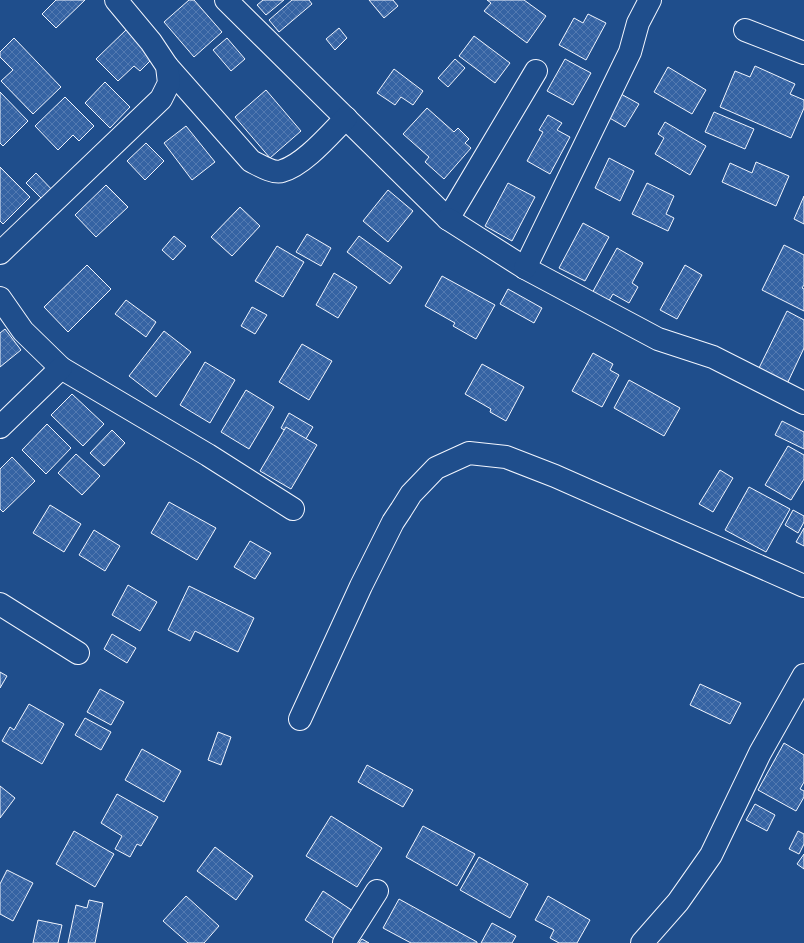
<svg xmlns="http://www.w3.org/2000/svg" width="804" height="943" font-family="Quicksand,sans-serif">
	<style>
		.building { fill: url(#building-cross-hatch); stroke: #f2f6ff }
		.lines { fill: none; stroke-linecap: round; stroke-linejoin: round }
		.minor-casing { stroke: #f2f6ff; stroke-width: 24 }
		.minor { stroke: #1f4e8c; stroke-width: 22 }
	</style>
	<defs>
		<pattern id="building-cross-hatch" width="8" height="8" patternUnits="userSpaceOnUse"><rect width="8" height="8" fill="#3563a3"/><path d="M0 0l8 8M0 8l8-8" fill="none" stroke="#537ab1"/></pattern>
	</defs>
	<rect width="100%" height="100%" fill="#1f4e8c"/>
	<!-- building -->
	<g class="building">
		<polygon points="56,0 85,0 56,28 42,14"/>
		<polygon points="189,0 194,0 222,32 194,57 164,22"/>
		<polygon points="263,0 284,0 266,15 257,5"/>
		<polygon points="292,0 309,0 312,4 279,32 269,20"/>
		<polygon points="369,0 393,0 398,6 384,18"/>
		<polygon points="487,0 524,0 546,16 527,43 484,11 491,3"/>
		<polygon points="588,14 606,23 586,60 559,45 574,18 583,23"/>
		<polygon points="339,28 347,38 335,50 326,39"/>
		<polygon points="127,29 154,57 140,71 134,66 118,81 96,59"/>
		<polygon points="474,36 510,63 495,83 459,56"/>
		<polygon points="14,38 61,87 33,114 1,81 13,70 0,57 0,52"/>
		<polygon points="227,38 245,59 231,71 213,50"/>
		<polygon points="455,59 465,68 448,87 438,78"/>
		<polygon points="565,59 591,73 573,105 547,91"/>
		<polygon points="755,66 795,84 790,94 804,100 804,108 791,138 720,107 735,71 750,77"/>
		<polygon points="668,67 706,90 692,114 654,92"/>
		<polygon points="394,69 423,91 413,105 401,97 395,105 377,93"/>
		<polygon points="105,82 130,107 110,128 85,103"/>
		<polygon points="266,90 301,131 270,158 235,117"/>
		<polygon points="0,92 28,121 3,146 0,143"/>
		<polygon points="621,94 639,104 625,127 608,117"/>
		<polygon points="65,97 94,126 79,141 73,135 58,150 35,126"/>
		<polygon points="427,108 454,132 458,128 469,139 465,143 471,148 444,179 425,162 429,157 403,134"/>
		<polygon points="714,112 754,129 745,149 705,132"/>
		<polygon points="548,115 562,123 557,130 570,137 550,174 527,161 543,132 539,130"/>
		<polygon points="665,122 706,146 690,175 655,154 664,138 658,134"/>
		<polygon points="186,126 215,162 192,180 164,143"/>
		<polygon points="146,143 164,161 145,180 127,161"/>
		<polygon points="609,158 634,171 620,201 595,188"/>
		<polygon points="756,162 789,176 776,206 722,182 730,163 752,173"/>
		<polygon points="0,167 30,197 3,224 0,221"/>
		<polygon points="36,173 56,194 46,203 26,183"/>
		<polygon points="508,183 535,197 512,241 485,226"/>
		<polygon points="647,183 674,196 666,214 674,218 668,231 632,214"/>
		<polygon points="106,185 128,207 96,237 75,215"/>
		<polygon points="388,190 413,211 388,242 363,221"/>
		<polygon points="804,196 804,224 794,219"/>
		<polygon points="240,207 260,226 232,256 211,237"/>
		<polygon points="583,223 609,237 585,281 559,268"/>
		<polygon points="307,234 331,248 321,266 296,252"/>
		<polygon points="174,236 186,246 173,260 162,250"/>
		<polygon points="359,236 402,267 390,284 347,252"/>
		<polygon points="784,245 804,255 804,285 802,288 804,289 804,311 762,290"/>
		<polygon points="277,246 304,262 283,297 255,281"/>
		<polygon points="617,248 643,263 632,283 638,287 629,303 613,294 607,304 591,295"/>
		<polygon points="87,265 111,289 68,332 44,307"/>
		<polygon points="685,265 702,275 677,319 660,310"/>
		<polygon points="334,273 357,287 338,318 316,305"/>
		<polygon points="442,276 495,305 476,339 453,326 455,323 425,306"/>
		<polygon points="508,289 542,308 534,323 500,304"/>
		<polygon points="126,300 156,322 146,337 115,314"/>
		<polygon points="252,307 267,315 255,334 241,326"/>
		<polygon points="787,311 804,320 804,348 787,384 758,370"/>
		<polygon points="5,329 21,350 0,367 0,333"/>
		<polygon points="164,331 191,352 156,397 129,376"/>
		<polygon points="302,344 332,361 309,400 279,382"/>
		<polygon points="593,353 613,364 610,370 619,375 602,407 572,391"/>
		<polygon points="205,362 235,380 210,423 180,405"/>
		<polygon points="482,364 524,387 506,421 490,412 491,409 465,394"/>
		<polygon points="629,380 680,408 664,436 614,408"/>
		<polygon points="246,390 274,407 249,449 221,432"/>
		<polygon points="72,394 104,424 83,446 51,415"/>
		<polygon points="289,413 313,427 304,442 281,428"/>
		<polygon points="782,421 804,432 804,449 775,435"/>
		<polygon points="47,424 71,448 46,474 22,450"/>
		<polygon points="286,427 317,445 291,489 260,471"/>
		<polygon points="112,430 125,443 104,466 90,453"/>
		<polygon points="788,446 804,455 804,479 791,500 765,485"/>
		<polygon points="76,454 100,476 82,495 58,473"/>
		<polygon points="12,457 35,481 3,512 0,509 0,469"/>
		<polygon points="720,470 733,478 713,512 699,504"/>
		<polygon points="749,487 790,509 766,552 725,530"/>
		<polygon points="169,502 216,528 197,560 151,533"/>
		<polygon points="50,505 81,524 64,552 33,533"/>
		<polygon points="793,510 804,516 804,522 798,533 785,525"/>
		<polygon points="804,528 804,546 796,542"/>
		<polygon points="94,530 120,546 105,571 79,555"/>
		<polygon points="250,541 271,553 255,579 234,567"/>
		<polygon points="128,585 157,602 140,631 112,615"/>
		<polygon points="189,586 254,618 238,652 195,631 190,641 168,630"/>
		<polygon points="112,634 136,648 127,663 104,649"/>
		<polygon points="0,672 7,676 0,688"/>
		<polygon points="700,684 741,703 730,724 690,705"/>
		<polygon points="100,689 124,702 111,725 87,712"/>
		<polygon points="29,704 64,724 42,764 2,741 10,727 14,730"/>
		<polygon points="85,718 111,732 101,750 75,735"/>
		<polygon points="218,732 231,737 221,765 208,760"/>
		<polygon points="784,743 804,755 804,782 800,789 804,791 804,797 796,811 758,790"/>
		<polygon points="142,749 181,771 164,802 125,780"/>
		<polygon points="367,765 413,790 403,807 358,782"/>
		<polygon points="0,786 15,798 0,818"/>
		<polygon points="117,794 158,817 141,846 137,844 130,857 115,849 122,836 101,823"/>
		<polygon points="755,804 775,815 767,831 746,820"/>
		<polygon points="331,816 382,848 357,887 306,856"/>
		<polygon points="423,826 475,854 457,886 406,857"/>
		<polygon points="74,831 114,854 95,887 56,864"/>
		<polygon points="798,831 804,834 804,844 799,854 789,849"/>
		<polygon points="215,847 253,876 236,900 197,871"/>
		<polygon points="804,854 804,869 797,864"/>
		<polygon points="479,857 528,884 510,918 460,890"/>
		<polygon points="7,870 33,883 13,921 0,914 0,884"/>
		<polygon points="323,891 353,911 334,939 305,920"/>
		<polygon points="186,896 219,926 204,943 188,943 163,921"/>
		<polygon points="548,896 590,920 577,943 559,943 550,938 554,930 535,920"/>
		<polygon points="399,899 477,942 477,943 411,943 383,928"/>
		<polygon points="89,900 103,903 95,943 68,943 76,905 87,908"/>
		<polygon points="38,920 62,925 58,943 33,943"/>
		<polygon points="492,923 516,936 512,943 481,943"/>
		<polygon points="362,939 369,943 359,943"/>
	</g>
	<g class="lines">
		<defs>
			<g id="minor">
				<polyline points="226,0 448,219 536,71"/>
				<polyline points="745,30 804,53"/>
				<path d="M167 66 251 161C259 165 274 174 282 171 304 165 330 134 346 118"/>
				<polyline points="448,219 525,268 658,339 713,357 804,403"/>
				<polyline points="0,253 161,99 169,83 167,66 151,42 116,0"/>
				<polyline points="525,268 630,52 638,23 650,0"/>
				<polyline points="0,298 23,331 61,368 208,455 293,509"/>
				<polyline points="0,427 61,368"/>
				<polyline points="0,604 78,653"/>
				<polyline points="300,719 361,586 393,522 401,510 411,494 436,468 469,453 506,457 555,476 804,586"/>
				<polyline points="344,943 377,891"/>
				<polyline points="642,943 678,902 711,855 760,753 804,675"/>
			</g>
		</defs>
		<!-- minor casing -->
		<use href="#minor" class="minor-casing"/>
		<!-- minor -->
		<use href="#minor" class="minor"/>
	</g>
</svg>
